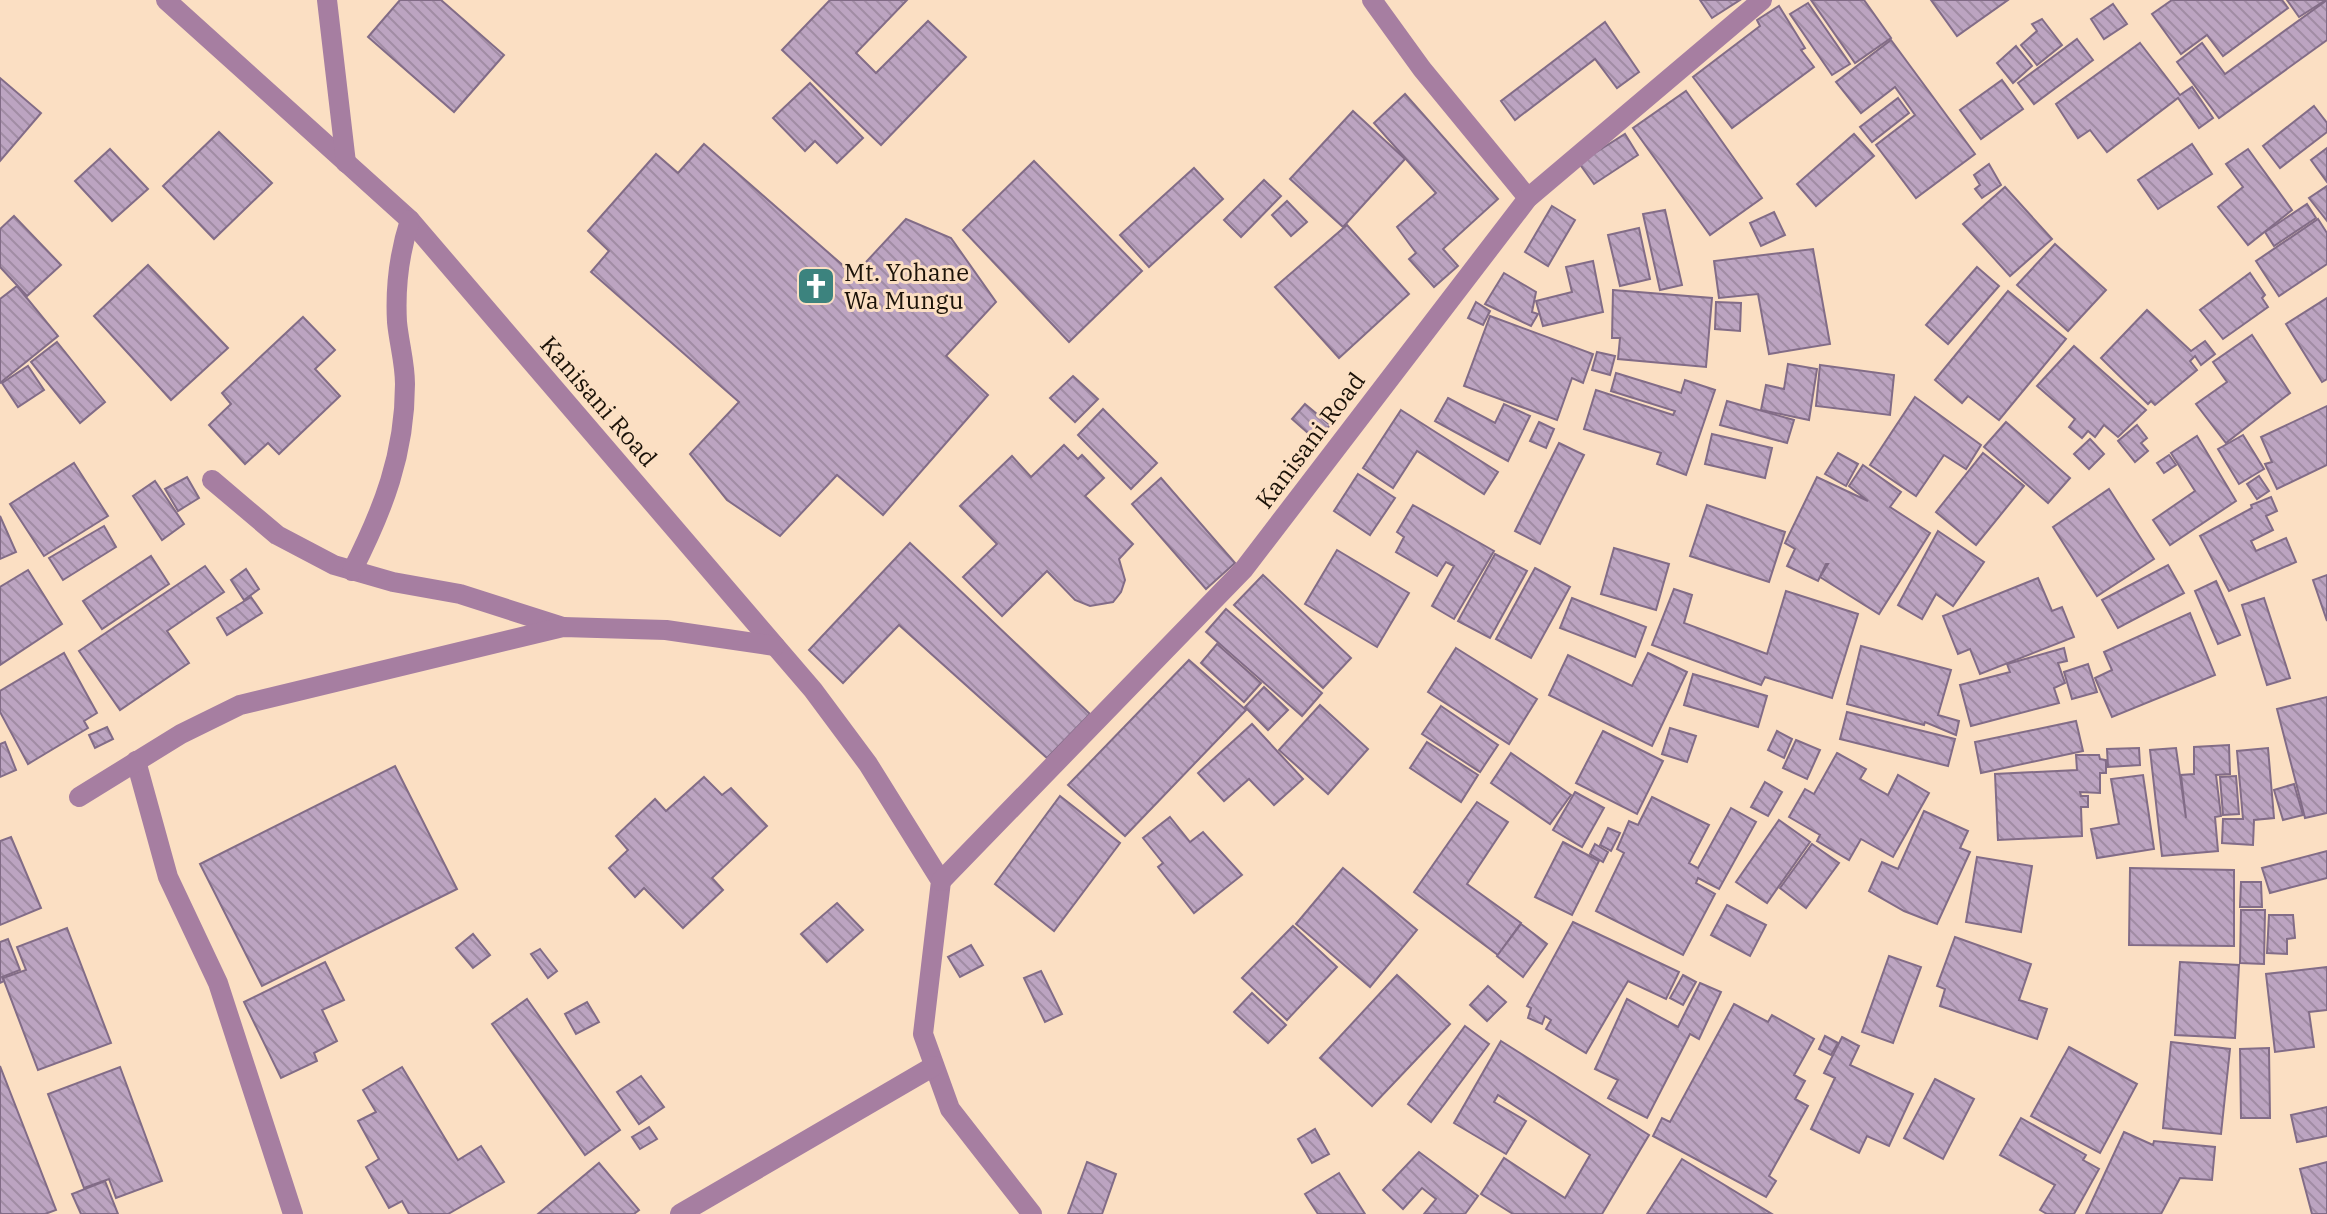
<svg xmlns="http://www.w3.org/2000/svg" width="2327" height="1214" font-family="'IBM Plex Serif',serif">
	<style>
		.building { fill: url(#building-back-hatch); stroke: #826c87; stroke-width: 2 }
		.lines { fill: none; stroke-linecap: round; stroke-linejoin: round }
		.street { stroke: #a67ea1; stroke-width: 20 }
		.labels { text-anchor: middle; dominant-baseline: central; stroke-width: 6; stroke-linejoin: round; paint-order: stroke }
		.poi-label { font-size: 24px; fill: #1b1208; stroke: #fbdfc3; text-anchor: start }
		.street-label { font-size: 24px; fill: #1b1208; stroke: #fbdfc3 }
	</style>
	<defs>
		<pattern id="building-back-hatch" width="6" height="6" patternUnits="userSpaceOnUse" patternTransform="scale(2)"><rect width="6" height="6" fill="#bca4c1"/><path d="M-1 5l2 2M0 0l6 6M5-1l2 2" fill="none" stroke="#a18ca4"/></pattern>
	</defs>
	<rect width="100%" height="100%" fill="#fbdfc3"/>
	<!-- building -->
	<g class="building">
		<polygon points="400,0 441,0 504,55 454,112 368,37"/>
		<polygon points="830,0 907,0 856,53 876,73 928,21 966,57 881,145 782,50"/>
		<polygon points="1700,0 1740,0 1712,18"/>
		<polygon points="1811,0 1864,0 1891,38 1855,63"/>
		<polygon points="1931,0 2008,0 1957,36"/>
		<polygon points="2172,0 2282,0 2288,8 2223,56 2207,35 2181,54 2152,14"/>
		<polygon points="2287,0 2326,0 2299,17"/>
		<polygon points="2327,0 2327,40 2219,118 2177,62 2202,43 2225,74"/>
		<polygon points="1808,3 1850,64 1832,75 1790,14"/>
		<polygon points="2113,4 2127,24 2104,39 2091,19"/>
		<polygon points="1779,6 1805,48 1801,50 1814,67 1732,128 1693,77 1760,26 1757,20"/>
		<polygon points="2042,19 2062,45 2037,65 2021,45 2037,31 2032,24"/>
		<polygon points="1605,22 1639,72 1617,88 1595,59 1515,120 1501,101"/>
		<polygon points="2077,39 2093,60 2034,104 2018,83"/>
		<polygon points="1891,40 1975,154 1916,198 1876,145 1915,115 1895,87 1861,113 1836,82"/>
		<polygon points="2140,43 2180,95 2192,87 2213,118 2199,128 2178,98 2107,152 2090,130 2078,138 2056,104"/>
		<polygon points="2016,46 2032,66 2013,83 1997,63"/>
		<polygon points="0,78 41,113 0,161"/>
		<polygon points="2002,80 2023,109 1981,139 1960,110"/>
		<polygon points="810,83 863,138 837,163 815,141 805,151 773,118"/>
		<polygon points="1686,91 1762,198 1710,235 1633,128"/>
		<polygon points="1405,94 1498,199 1443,249 1458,266 1434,287 1409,259 1416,253 1397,227 1436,193 1374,123"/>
		<polygon points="1898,98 1909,113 1872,142 1860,127"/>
		<polygon points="2314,106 2327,123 2327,132 2280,168 2263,146"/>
		<polygon points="1353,111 1405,159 1343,227 1290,179"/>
		<polygon points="219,132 272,183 214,239 163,186"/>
		<polygon points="1625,134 1638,155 1594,184 1579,163"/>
		<polygon points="1854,134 1874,156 1816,206 1797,184"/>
		<polygon points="704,144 854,275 906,219 951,238 996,302 946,356 988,395 883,515 837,475 780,536 727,500 690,454 739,402 591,272 609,251 588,231 656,154 678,173"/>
		<polygon points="2192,144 2212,174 2158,209 2138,180"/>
		<polygon points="2327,148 2327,182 2311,160"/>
		<polygon points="110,149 148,189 112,221 75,181"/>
		<polygon points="2248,149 2292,210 2248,245 2218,207 2243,187 2226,164"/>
		<polygon points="1034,161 1142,271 1069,342 963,230"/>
		<polygon points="1989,164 2001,185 1982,198 1975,189 1980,185 1974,175"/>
		<polygon points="1194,168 1223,199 1149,267 1120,235"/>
		<polygon points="1264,180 1281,196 1241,237 1224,220"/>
		<polygon points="2327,186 2327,221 2309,198"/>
		<polygon points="2005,187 2052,239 2010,276 1963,224"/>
		<polygon points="1287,201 1307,222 1291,236 1272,215"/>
		<polygon points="2307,204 2316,218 2274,246 2265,232"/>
		<polygon points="1552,206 1575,220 1548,266 1525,252"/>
		<polygon points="1665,210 1682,285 1660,290 1643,214"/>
		<polygon points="1774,212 1785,235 1761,246 1750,223"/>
		<polygon points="14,216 61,265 27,296 0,267 0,229"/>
		<polygon points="2318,219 2327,233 2327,264 2279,296 2256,261"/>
		<polygon points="1347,225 1409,294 1339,358 1275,287"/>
		<polygon points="1639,228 1650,279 1620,286 1608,235"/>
		<polygon points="2055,244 2106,290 2068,331 2017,285"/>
		<polygon points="1813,249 1830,344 1769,354 1758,294 1719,298 1714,261"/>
		<polygon points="1593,261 1603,312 1543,326 1536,301 1572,292 1566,267"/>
		<polygon points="148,265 228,348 171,400 94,316"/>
		<polygon points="1977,267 1999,286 1948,344 1926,325"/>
		<polygon points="1504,273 1536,292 1532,312 1538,314 1531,326 1485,304"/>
		<polygon points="2250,273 2265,295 2262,298 2268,307 2223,339 2200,310"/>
		<polygon points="17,286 58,336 0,383 0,299"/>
		<polygon points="1613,290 1712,298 1706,367 1618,359 1620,338 1612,338"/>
		<polygon points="2008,291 2066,339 1999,420 1968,396 1962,403 1935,380"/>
		<polygon points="2327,298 2327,379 2322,382 2286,324"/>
		<polygon points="1476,302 1490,311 1483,325 1468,318"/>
		<polygon points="1716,302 1741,303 1740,331 1715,329"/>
		<polygon points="2147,310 2191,351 2205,341 2215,354 2201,365 2195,356 2190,361 2197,370 2155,405 2151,401 2148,404 2101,358"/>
		<polygon points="1490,316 1593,354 1583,383 1572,378 1557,420 1464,386"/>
		<polygon points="303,317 335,350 315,369 340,396 279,454 268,443 245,464 209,425 231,404 222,393"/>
		<polygon points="2252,335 2290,393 2226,443 2196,404 2227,382 2213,362"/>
		<polygon points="57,342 105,402 80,423 31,362"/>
		<polygon points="2074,346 2146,410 2118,437 2104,425 2095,437 2088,431 2082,438 2069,427 2075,419 2037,386"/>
		<polygon points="1597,352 1615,356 1610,375 1592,370"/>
		<polygon points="1788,364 1817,369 1809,420 1761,410 1766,385 1784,389"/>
		<polygon points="1820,365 1894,375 1890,415 1816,406"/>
		<polygon points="28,366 44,390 18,407 2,383"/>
		<polygon points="1616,373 1681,393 1685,380 1715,390 1686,475 1657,464 1661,453 1584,429 1596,390 1673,415 1675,411 1611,391"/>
		<polygon points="1073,376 1098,399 1075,422 1050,398"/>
		<polygon points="1915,397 1981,445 1966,469 1944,455 1916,496 1870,465"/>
		<polygon points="1448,398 1495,423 1504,404 1530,416 1508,461 1435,421"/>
		<polygon points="1727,401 1794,420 1787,443 1720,425"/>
		<polygon points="1305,404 1330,425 1317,441 1292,419"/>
		<polygon points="2327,406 2327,465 2277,489 2265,464 2272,462 2261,437"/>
		<polygon points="1103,409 1157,463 1131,489 1078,435"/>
		<polygon points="1401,410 1498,472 1484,494 1417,451 1393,488 1363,468"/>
		<polygon points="1539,422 1554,429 1546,448 1530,441"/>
		<polygon points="2006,422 2070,478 2048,503 1984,447"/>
		<polygon points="2137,425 2147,438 2141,443 2148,451 2135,462 2118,441"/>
		<polygon points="1712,434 1772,448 1765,478 1705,464"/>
		<polygon points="2243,435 2264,469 2239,484 2218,449"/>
		<polygon points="2197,436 2236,501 2170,545 2153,520 2195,491 2171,453"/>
		<polygon points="2090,439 2104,454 2089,469 2074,454"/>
		<polygon points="1559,443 1584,455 1540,544 1515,531"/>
		<polygon points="1064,445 1078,459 1082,455 1104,478 1085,496 1133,544 1119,559 1125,580 1121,592 1113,602 1090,606 1075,600 1047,571 1002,616 963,577 997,544 960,506 1012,456 1031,477"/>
		<polygon points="1838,453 1858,464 1846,486 1825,474"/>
		<polygon points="1983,453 2024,486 1976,545 1936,512"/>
		<polygon points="2169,455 2176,465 2164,473 2157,463"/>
		<polygon points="74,463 108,516 44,556 10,504"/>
		<polygon points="1863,465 1901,492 1890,507 1930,533 1879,614 1820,577 1828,564 1826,564 1818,581 1787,566 1795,549 1785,543 1817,477 1868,501 1849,486"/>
		<polygon points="1358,474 1395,498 1370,535 1334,511"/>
		<polygon points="2259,476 2269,491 2257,499 2247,484"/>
		<polygon points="187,477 199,498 178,511 165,489"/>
		<polygon points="1161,478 1235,563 1206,589 1132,504"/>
		<polygon points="155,481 184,524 162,540 133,496"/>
		<polygon points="2109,489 2154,559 2097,596 2053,527"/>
		<polygon points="2271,497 2277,511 2266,516 2273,530 2251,541 2256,551 2286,538 2296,562 2229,591 2200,536 2252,508 2251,505"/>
		<polygon points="1413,505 1494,551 1454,619 1432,606 1454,566 1446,562 1437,576 1396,552 1404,537 1397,532"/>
		<polygon points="1707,505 1785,532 1769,582 1690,556"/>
		<polygon points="0,516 16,552 0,559"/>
		<polygon points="104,526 116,547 63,580 49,558"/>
		<polygon points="1938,531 1984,562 1953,606 1936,594 1922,619 1898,605"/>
		<polygon points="910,543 1090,714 1047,758 899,625 843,683 809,650"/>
		<polygon points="1614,548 1669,564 1656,610 1601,594"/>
		<polygon points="1337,550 1409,593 1377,647 1305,604"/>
		<polygon points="1495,554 1527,571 1490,638 1458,621"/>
		<polygon points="151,556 169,584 102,629 83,601"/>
		<polygon points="2168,565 2184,593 2118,628 2102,600"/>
		<polygon points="205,566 224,592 167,631 189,663 120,710 79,651"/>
		<polygon points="1535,568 1570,587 1531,658 1496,639"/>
		<polygon points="246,569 259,589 244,600 231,580"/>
		<polygon points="28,570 62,624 0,665 0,587"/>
		<polygon points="1263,575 1351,658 1323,688 1234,605"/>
		<polygon points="2327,575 2327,621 2313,580"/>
		<polygon points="2038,578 2052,611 2062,607 2074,637 1980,674 1970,649 1958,654 1943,616"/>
		<polygon points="2216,581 2240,635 2218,644 2195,591"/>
		<polygon points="1674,589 1692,595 1684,623 1767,654 1786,591 1858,614 1832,698 1765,677 1761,685 1652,645"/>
		<polygon points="251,597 262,613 227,635 217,618"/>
		<polygon points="1572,598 1646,627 1635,657 1560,628"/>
		<polygon points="2264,598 2290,678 2267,685 2242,605"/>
		<polygon points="1226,609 1322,693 1302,716 1206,632"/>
		<polygon points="2190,613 2215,675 2112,717 2095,678 2112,670 2104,652"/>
		<polygon points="1217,644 1261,683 1244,702 1201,663"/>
		<polygon points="1861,646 1951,670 1938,715 1959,721 1956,735 1925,722 1924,725 1847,704"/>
		<polygon points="1456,648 1537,699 1509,744 1428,692"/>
		<polygon points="2064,648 2067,661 2058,663 2065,683 2054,688 2059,703 1971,726 1960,685 2010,672 2007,664"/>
		<polygon points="64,653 97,713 84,721 88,728 28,764 0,712 0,691"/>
		<polygon points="1648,653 1687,672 1652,746 1549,695 1568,655 1632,686"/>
		<polygon points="1189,660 1246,710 1125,836 1068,785"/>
		<polygon points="2088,664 2097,692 2072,699 2064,672"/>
		<polygon points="1693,674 1767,696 1758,727 1684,705"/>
		<polygon points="1264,687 1288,710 1268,730 1245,707"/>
		<polygon points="2327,697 2327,813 2305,818 2277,709"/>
		<polygon points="1320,705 1368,749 1328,794 1279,750"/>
		<polygon points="1441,706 1498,745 1480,772 1422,734"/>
		<polygon points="1847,712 1955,739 1948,766 1840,739"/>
		<polygon points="2076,721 2083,751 1981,773 1975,742"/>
		<polygon points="1252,724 1303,779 1274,805 1249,779 1224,801 1198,773"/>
		<polygon points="107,727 113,739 95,748 89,735"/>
		<polygon points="1670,728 1696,736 1687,762 1662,754"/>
		<polygon points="1603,731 1663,761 1637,814 1576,783"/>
		<polygon points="1777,731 1792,739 1784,758 1768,750"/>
		<polygon points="1796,740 1820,750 1807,779 1783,768"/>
		<polygon points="5,742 16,770 0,777 0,744"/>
		<polygon points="1427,742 1478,775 1461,802 1410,768"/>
		<polygon points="2229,745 2230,774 2216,775 2221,816 2215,817 2218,851 2162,856 2150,750 2176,748 2186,818 2181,775 2194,774 2194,747"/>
		<polygon points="2139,748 2140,765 2108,767 2107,749"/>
		<polygon points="2268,748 2274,818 2254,820 2253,845 2222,843 2223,819 2243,819 2237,751"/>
		<polygon points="1511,753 1571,795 1550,824 1491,783"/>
		<polygon points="1837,753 1866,769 1860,779 1888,795 1898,775 1929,793 1893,857 1861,839 1849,860 1817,841 1820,835 1789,817 1805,789 1814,794"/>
		<polygon points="2076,755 2099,755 2100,759 2106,760 2106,773 2100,773 2100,793 2080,792 2081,796 2088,796 2088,807 2081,807 2082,836 1998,840 1995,774 2077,770"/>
		<polygon points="395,766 457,889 262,986 200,864"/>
		<polygon points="2143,775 2154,849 2097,858 2091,829 2119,824 2111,779"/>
		<polygon points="2236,776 2239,814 2223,815 2220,777"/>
		<polygon points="704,777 722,795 731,788 767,826 712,878 723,890 683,928 644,888 635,897 609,868 628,850 616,836 655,799 666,811"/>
		<polygon points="1765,782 1782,792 1768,816 1751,807"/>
		<polygon points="2294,784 2303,815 2283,820 2274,790"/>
		<polygon points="1575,792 1604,808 1582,847 1553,830"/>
		<polygon points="1060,796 1120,843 1054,931 995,884"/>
		<polygon points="1652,797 1709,825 1689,863 1698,868 1731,808 1756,822 1719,889 1698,878 1696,883 1715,894 1683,955 1596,911 1624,853 1617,849 1629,821 1638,825"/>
		<polygon points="1477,802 1508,822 1467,884 1521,923 1498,955 1414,892"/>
		<polygon points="1924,811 1968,831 1960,848 1970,852 1937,924 1904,911 1869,891 1882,862 1898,869"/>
		<polygon points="1170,817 1190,842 1203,832 1242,875 1194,913 1158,867 1163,863 1143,838"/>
		<polygon points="1779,820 1810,842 1767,903 1736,882"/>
		<polygon points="1608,828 1620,833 1611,851 1600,845"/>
		<polygon points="11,837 41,908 0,925 0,841"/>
		<polygon points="1563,842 1599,861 1572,915 1535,897"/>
		<polygon points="1595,844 1608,852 1603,862 1590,854"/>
		<polygon points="1812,844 1839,863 1806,908 1780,888"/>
		<polygon points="2327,851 2327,878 2270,893 2262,868"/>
		<polygon points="1977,857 2032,866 2021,932 1966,922"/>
		<polygon points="1343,868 1417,930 1370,987 1296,924"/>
		<polygon points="2130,868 2234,870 2234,946 2129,945"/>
		<polygon points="2241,882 2261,882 2262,907 2240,907"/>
		<polygon points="837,903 863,930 827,962 801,934"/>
		<polygon points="1727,905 1766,925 1750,956 1711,935"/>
		<polygon points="2241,910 2265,910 2264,964 2240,963"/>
		<polygon points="2269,915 2293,915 2295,938 2287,939 2287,954 2267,953"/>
		<polygon points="1573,922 1679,972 1666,999 1628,981 1586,1053 1546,1029 1551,1020 1545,1016 1542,1024 1528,1018 1531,1008 1527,1006"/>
		<polygon points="1521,924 1547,944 1523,977 1497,956"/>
		<polygon points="1293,926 1337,967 1287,1020 1242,978"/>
		<polygon points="67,928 111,1043 38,1070 3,978 26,970 17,947"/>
		<polygon points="473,934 490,955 473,968 456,948"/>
		<polygon points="1955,937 2031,964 2019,1000 2047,1009 2037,1039 1940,1006 1945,989 1937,986"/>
		<polygon points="8,939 20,970 2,977 4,981 0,983 0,942"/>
		<polygon points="971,945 983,965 960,977 948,957"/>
		<polygon points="540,949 557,971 548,978 531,954"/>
		<polygon points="1889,956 1921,967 1893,1043 1862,1032"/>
		<polygon points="325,962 344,1000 322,1010 337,1041 314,1053 317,1061 281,1078 244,1002"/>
		<polygon points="2180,962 2239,965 2235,1038 2175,1035"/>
		<polygon points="2327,967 2327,1010 2309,1012 2314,1047 2275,1052 2266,974"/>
		<polygon points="1041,971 1062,1014 1045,1022 1024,978"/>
		<polygon points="1397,975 1450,1024 1372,1106 1320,1058"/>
		<polygon points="1683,975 1696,982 1683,1005 1670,998"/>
		<polygon points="1700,983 1721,992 1699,1039 1690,1034 1647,1118 1608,1098 1618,1080 1595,1069 1627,999 1678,1027"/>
		<polygon points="1488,986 1506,1002 1487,1021 1470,1005"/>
		<polygon points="1252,993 1286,1025 1268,1043 1234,1012"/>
		<polygon points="527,999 620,1130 585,1155 492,1024"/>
		<polygon points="587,1002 599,1022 576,1034 565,1014"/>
		<polygon points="1734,1004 1768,1022 1772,1015 1814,1039 1794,1075 1805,1081 1795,1099 1808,1106 1769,1176 1776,1181 1766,1197 1653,1136 1662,1118 1670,1122"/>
		<polygon points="1465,1026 1489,1044 1431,1122 1408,1104"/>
		<polygon points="1825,1036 1838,1043 1831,1055 1819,1049"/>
		<polygon points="1842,1037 1859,1046 1850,1065 1913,1094 1889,1146 1867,1136 1859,1153 1811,1129 1835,1078 1824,1073"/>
		<polygon points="1501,1041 1649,1135 1602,1214 1513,1214 1481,1194 1504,1158 1565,1198 1590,1155 1498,1095 1494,1102 1526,1121 1506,1154 1454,1123"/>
		<polygon points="2171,1042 2230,1049 2221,1134 2163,1128"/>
		<polygon points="2069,1047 2137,1084 2100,1153 2031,1116"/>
		<polygon points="2269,1048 2270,1118 2241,1118 2240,1049"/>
		<polygon points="0,1066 56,1210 45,1214 0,1214"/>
		<polygon points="120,1067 162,1181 116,1198 109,1179 84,1188 48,1094"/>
		<polygon points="402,1067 458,1160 481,1146 504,1182 448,1214 409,1214 402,1201 389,1208 366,1167 379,1159 358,1121 376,1112 363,1090"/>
		<polygon points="641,1076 664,1107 639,1124 617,1092"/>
		<polygon points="1935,1079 1974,1099 1943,1159 1904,1138"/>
		<polygon points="2327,1107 2327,1136 2297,1142 2291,1115"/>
		<polygon points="2021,1118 2086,1155 2083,1160 2099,1169 2074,1214 2047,1214 2040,1210 2055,1185 2000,1155"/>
		<polygon points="649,1127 657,1139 640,1149 632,1137"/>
		<polygon points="1315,1129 1329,1154 1312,1163 1298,1139"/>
		<polygon points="2124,1132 2153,1145 2154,1141 2215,1147 2212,1180 2180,1178 2161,1214 2086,1214"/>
		<polygon points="1419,1152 1478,1196 1465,1214 1424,1214 1436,1199 1422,1188 1403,1209 1383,1190"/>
		<polygon points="1682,1159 1772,1214 1647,1214"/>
		<polygon points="1087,1162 1116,1174 1102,1214 1068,1214"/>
		<polygon points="2327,1162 2327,1214 2312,1214 2300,1169"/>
		<polygon points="599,1163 639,1210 634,1214 538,1214"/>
		<polygon points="1339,1173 1365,1214 1318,1214 1305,1194"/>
		<polygon points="105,1181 118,1214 81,1214 72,1194"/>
	</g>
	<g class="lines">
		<!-- street -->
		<g class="street">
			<polyline points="166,0 410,220 813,690 868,764 941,881 923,1034 950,1109 1032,1214"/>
			<polyline points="327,0 346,163"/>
			<polyline points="1372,0 1422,69 1528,198"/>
			<polyline points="212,480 277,535 334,565 393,582 460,594 563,627"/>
			<path d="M352 571C383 510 405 454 405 384 405 363 399 343 397 322 395 286 399 254 410 220"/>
			<polyline points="136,761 168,877 218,983 293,1214"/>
			<polyline points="79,797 181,734 240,705 563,627 666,630 775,646"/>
			<polyline points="941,881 1244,569 1528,198 1762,0"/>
			<polyline points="680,1214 934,1066"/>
		</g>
	</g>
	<!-- icons -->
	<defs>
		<symbol id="church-square" viewBox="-11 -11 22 22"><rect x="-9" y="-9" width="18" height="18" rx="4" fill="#3c837e" stroke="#fbdfc3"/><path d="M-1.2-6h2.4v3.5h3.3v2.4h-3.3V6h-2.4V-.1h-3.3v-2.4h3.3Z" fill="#fff"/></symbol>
	</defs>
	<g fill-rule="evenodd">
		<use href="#church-square" x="794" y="264" width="44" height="44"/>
	</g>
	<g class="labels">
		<!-- poi labels -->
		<g class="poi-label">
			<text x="844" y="272">Mt. Yohane<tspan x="844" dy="28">Wa Mungu</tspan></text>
		</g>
		<!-- street labels -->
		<g class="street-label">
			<text transform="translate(599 401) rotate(49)">Kanisani Road</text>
			<text transform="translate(1310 440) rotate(-53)">Kanisani Road</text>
		</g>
	</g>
</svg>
